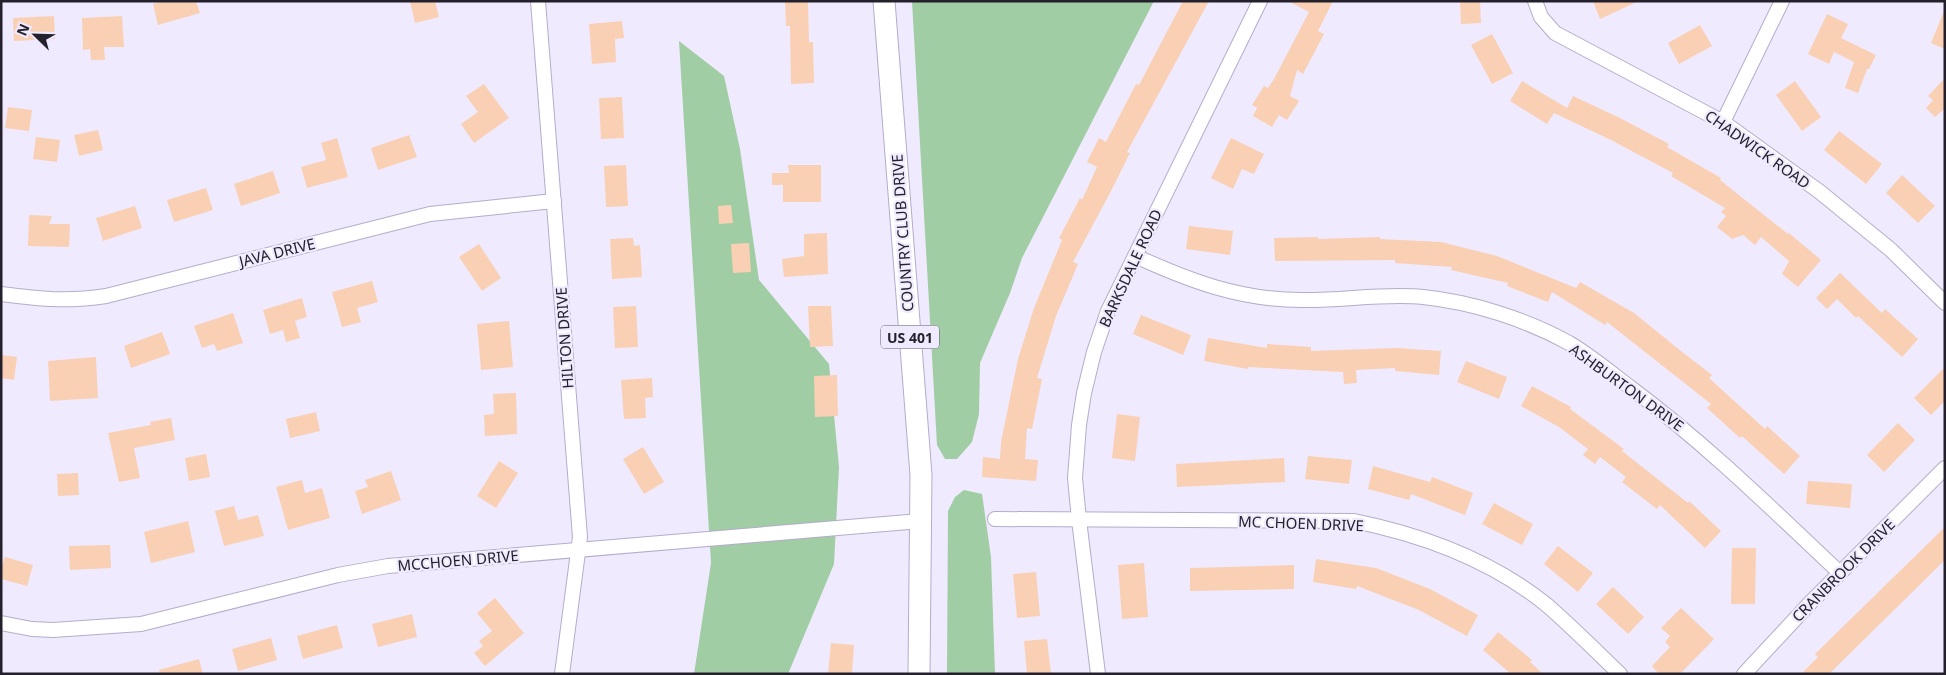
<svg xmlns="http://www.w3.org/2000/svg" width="1946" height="675" font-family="'Noto Sans',sans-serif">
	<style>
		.forest { fill: #a0cda3 }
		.building { fill: #f9d0b4 }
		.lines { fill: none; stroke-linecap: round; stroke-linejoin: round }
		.minor-casing { stroke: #b5accb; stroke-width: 16 }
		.primary-casing { stroke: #b5accb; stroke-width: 23 }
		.minor { stroke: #fff; stroke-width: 14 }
		.primary { stroke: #fff; stroke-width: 21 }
		.labels { text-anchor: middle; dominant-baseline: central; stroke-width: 4.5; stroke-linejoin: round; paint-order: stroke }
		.shield { fill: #f0eafe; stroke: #615d6b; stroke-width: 1 }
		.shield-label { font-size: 14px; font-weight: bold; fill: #24212c }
		.street-label { font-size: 15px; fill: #24212c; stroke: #f0eafe }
	</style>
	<rect width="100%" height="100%" fill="#f0eafe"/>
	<!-- forest -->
	<g class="forest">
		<polygon points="912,1 1154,1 1022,258 1010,293 980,363 979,414 972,442 957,459 945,459 937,445"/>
		<polygon points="679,41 724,76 740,149 759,280 829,364 839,467 834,564 788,674 694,674 711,563"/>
		<polygon points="964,490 982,494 991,557 995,674 947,674 948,511 955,497"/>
	</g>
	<!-- building -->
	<g class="building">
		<polygon points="162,1 196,1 200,13 158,25 153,4"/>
		<polygon points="410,1 435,1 439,17 415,23"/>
		<polygon points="785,1 808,1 809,42 813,42 814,83 791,84 790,26 786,26"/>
		<polygon points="1183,1 1209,1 1127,152 1130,153 1110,193 1073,262 1078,264 1056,316 1037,378 1042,379 1032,429 1027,428 1025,459 1038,460 1036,481 982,477 983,457 1000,459 1001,442 1018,359 1034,308 1062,240 1059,238 1080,198 1082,200 1097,167 1087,162 1099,138 1106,142 1136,84 1139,85"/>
		<polygon points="1288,1 1333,1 1318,31 1324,34 1303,74 1297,70 1290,96 1299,101 1287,120 1279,115 1272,127 1253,116 1257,108 1252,105 1264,86 1268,88 1274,79 1309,12"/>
		<polygon points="1460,1 1480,1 1481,23 1461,24"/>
		<polygon points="1593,1 1639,1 1600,19"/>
		<polygon points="1944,11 1945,11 1945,49 1931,43"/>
		<polygon points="1827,14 1848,24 1841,38 1876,55 1869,69 1867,69 1858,93 1845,88 1854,62 1834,52 1829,64 1808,54"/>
		<polygon points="54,16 55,39 14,41 13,18"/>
		<polygon points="122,16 124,47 104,47 105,60 91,60 90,49 83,50 82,18"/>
		<polygon points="622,21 624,38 615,39 616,62 592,64 589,24"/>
		<polygon points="1700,25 1712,46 1679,64 1668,43"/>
		<polygon points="1492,34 1513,73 1492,84 1471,45"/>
		<polygon points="1945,78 1945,111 1943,110 1935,117 1926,108 1933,100 1928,96"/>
		<polygon points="1522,81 1567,108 1573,96 1620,118 1669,144 1667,147 1721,178 1720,180 1788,234 1789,233 1821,260 1798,287 1782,274 1789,261 1761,237 1755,245 1743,235 1732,239 1717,227 1726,216 1721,212 1725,208 1671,176 1673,173 1611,140 1554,113 1547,124 1510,101"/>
		<polygon points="1795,81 1821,117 1802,131 1776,95"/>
		<polygon points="484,84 509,118 474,143 461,124 478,112 466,96"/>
		<polygon points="622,97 624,138 601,139 599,98"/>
		<polygon points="8,107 32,110 29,131 5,128"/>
		<polygon points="98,130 103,150 79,156 74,135"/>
		<polygon points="1839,131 1882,164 1866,184 1824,150"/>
		<polygon points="409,135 417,157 378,170 371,148"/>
		<polygon points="36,137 60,140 57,162 33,159"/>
		<polygon points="337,138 348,177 307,188 301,167 326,160 321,143"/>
		<polygon points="1231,138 1264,154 1254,174 1242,169 1233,189 1211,178"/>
		<polygon points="626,165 628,206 606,207 604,166"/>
		<polygon points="788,165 821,165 821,202 783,202 783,185 772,185 772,173 789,173"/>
		<polygon points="273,171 280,193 241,206 234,184"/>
		<polygon points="1902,175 1935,206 1918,223 1886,193"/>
		<polygon points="206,188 213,210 174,222 167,200"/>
		<polygon points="731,205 733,223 719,224 718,206"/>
		<polygon points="135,206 142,228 103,241 96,218"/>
		<polygon points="29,215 52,216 49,224 70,224 69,247 28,246"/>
		<polygon points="1189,226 1233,231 1230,255 1186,249"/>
		<polygon points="827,233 828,274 784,277 782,259 804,256 804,234"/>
		<polygon points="1318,237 1318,239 1380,237 1380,239 1441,242 1497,256 1576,288 1580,282 1634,313 1681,351 1712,375 1709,378 1765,429 1767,426 1800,456 1784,474 1742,436 1740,438 1707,408 1711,404 1607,322 1605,325 1552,292 1548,302 1507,286 1508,283 1451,270 1452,267 1395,263 1395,260 1275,261 1274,238"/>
		<polygon points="633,238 634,246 640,245 642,277 612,279 610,239"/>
		<polygon points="749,243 751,272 733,273 731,244"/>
		<polygon points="479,244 501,278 482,291 459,257"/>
		<polygon points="1840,273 1882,313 1885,309 1918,339 1902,357 1858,316 1856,318 1837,299 1827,309 1816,298"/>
		<polygon points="372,281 378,302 357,308 361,322 342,327 332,292"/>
		<polygon points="302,298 307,317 295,321 300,338 286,342 283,330 270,334 263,310"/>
		<polygon points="636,306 638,347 615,348 613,307"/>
		<polygon points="808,306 831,306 833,346 810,347"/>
		<polygon points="233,313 243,343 217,351 214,344 202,348 194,326"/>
		<polygon points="1141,315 1191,335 1183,355 1133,334"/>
		<polygon points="509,321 513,367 481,370 477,324"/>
		<polygon points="162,332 170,354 131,368 124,346"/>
		<polygon points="1208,338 1267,348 1267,344 1311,347 1311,351 1397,348 1441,351 1439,375 1395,371 1395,368 1356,370 1357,383 1344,384 1343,372 1248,367 1248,369 1204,361"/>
		<polygon points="1,355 17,357 14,380 1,378"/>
		<polygon points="96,357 98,398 50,401 48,361"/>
		<polygon points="1466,361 1507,377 1499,399 1457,382"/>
		<polygon points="1945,367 1945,401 1931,415 1914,398"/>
		<polygon points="837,375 838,416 815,417 814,376"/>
		<polygon points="652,378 653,397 645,398 646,418 624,419 621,380"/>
		<polygon points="1532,386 1571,407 1570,409 1624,449 1622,451 1688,503 1689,501 1721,531 1705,548 1660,505 1657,509 1622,482 1626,477 1600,457 1595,464 1583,455 1588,449 1559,427 1521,406"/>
		<polygon points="516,393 517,434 485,436 484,415 494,414 493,394"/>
		<polygon points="316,412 320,431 290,438 286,419"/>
		<polygon points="1117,414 1140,417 1135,461 1112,458"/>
		<polygon points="171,418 175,440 134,448 140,478 119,482 108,433 151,425 150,422"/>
		<polygon points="1898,423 1915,440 1884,472 1867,455"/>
		<polygon points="643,447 664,482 644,494 623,459"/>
		<polygon points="206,454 210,477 189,481 185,458"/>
		<polygon points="1308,456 1352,460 1349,484 1305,479"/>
		<polygon points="1284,458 1285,482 1177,487 1176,464"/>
		<polygon points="499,461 518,473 496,508 477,496"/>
		<polygon points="1373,466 1430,482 1432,477 1473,493 1465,515 1411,494 1409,500 1368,489"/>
		<polygon points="391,471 401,500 362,514 355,491 368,487 365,480"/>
		<polygon points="78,473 79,495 58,496 57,474"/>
		<polygon points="302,480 305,493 322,488 330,518 288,530 276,487"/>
		<polygon points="1808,481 1852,484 1850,508 1806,504"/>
		<polygon points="1494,503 1533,524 1522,545 1482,524"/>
		<polygon points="234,506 238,520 258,515 264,536 224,546 215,511"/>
		<polygon points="188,521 195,552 151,563 144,532"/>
		<polygon points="1945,527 1945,560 1829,674 1801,674 1818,657 1815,654"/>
		<polygon points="110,545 111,568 70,570 69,546"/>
		<polygon points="1558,546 1593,573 1578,592 1544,564"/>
		<polygon points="1732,548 1756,548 1755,604 1731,604"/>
		<polygon points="5,557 33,565 27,586 1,579 1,569"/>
		<polygon points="1316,559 1376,568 1430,589 1478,615 1467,636 1419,610 1357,586 1356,589 1313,582"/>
		<polygon points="1144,563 1148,617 1122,619 1118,565"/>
		<polygon points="1294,565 1294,589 1190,591 1190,568"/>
		<polygon points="1036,572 1040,616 1017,618 1013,574"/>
		<polygon points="1613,587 1644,617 1628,634 1596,604"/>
		<polygon points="495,598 524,633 485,666 474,653 483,646 479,641 492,631 477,613"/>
		<polygon points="1681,608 1714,639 1680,674 1659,674 1652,666 1670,647 1665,642 1670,636 1661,628"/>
		<polygon points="412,614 417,637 378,647 372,624"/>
		<polygon points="337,625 343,648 303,659 297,636"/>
		<polygon points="1498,632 1532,660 1530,662 1543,674 1511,674 1483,650"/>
		<polygon points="271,638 277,660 238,671 232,649"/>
		<polygon points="1047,639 1051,674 1027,674 1024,641"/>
		<polygon points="831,643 854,645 852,674 828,674"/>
		<polygon points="199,659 203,674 160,674 159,670"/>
	</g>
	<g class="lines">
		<defs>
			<g id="minor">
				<polyline points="538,1 580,537 562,674"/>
				<polyline points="1535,1 1541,17 1555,33 1723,122 1820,192 1891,250 1945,303"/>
				<polyline points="1723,122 1782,1"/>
				<path d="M1135 256C1190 281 1240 300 1301 300 1341 301 1383 293 1423 297 1472 302 1525 319 1569 343 1591 356 1611 373 1631 388 1706 444 1772 509 1840 573"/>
				<path d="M1 294C40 299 66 302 106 296L430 214 554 201"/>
				<path d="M995 519 1354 521C1423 535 1493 561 1548 606 1573 628 1596 651 1620 674"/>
				<polyline points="1,623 32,629 53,630 141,624 338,575 388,566 920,521"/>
				<polyline points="1098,674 1079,520 1075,478 1079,425 1084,393 1094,352 1108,311 1260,1"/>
				<polyline points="1744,674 1810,603 1945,468"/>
			</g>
			<polyline id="primary" points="884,1 921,475 919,674"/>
		</defs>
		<!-- minor casing -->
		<use href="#minor" class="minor-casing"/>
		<!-- primary casing -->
		<use href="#primary" class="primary-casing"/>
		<!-- minor -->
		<use href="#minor" class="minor"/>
		<!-- primary -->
		<use href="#primary" class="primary"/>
	</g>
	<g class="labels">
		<!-- shield labels -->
		<rect class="shield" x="881" y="325.5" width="58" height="23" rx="4"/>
		<g class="shield-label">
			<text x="910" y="337">US 401</text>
		</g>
		<!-- street labels -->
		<g class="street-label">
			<text transform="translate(1758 149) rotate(35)">CHADWICK ROAD</text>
			<text transform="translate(902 233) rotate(-94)">COUNTRY CLUB DRIVE</text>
			<text transform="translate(277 252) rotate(-14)">JAVA DRIVE</text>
			<text transform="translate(1130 268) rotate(-65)">BARKSDALE ROAD</text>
			<text transform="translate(564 338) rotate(-94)">HILTON DRIVE</text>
			<text transform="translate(1627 387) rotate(36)">ASHBURTON DRIVE</text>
			<text transform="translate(1301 523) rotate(2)">MC CHOEN DRIVE</text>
			<text transform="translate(458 560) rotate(-5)">MCCHOEN DRIVE</text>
			<text transform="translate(1843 570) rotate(-45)">CRANBROOK DRIVE</text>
		</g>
	</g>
	<!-- border -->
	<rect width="1946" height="675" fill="none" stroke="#24212c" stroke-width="5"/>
	<!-- north arrow -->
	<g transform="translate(35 35) rotate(293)" stroke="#f0eafe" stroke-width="4" paint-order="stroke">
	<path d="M0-4L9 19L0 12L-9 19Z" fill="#24212c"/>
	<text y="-8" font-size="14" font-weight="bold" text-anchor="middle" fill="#24212c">N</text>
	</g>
</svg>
